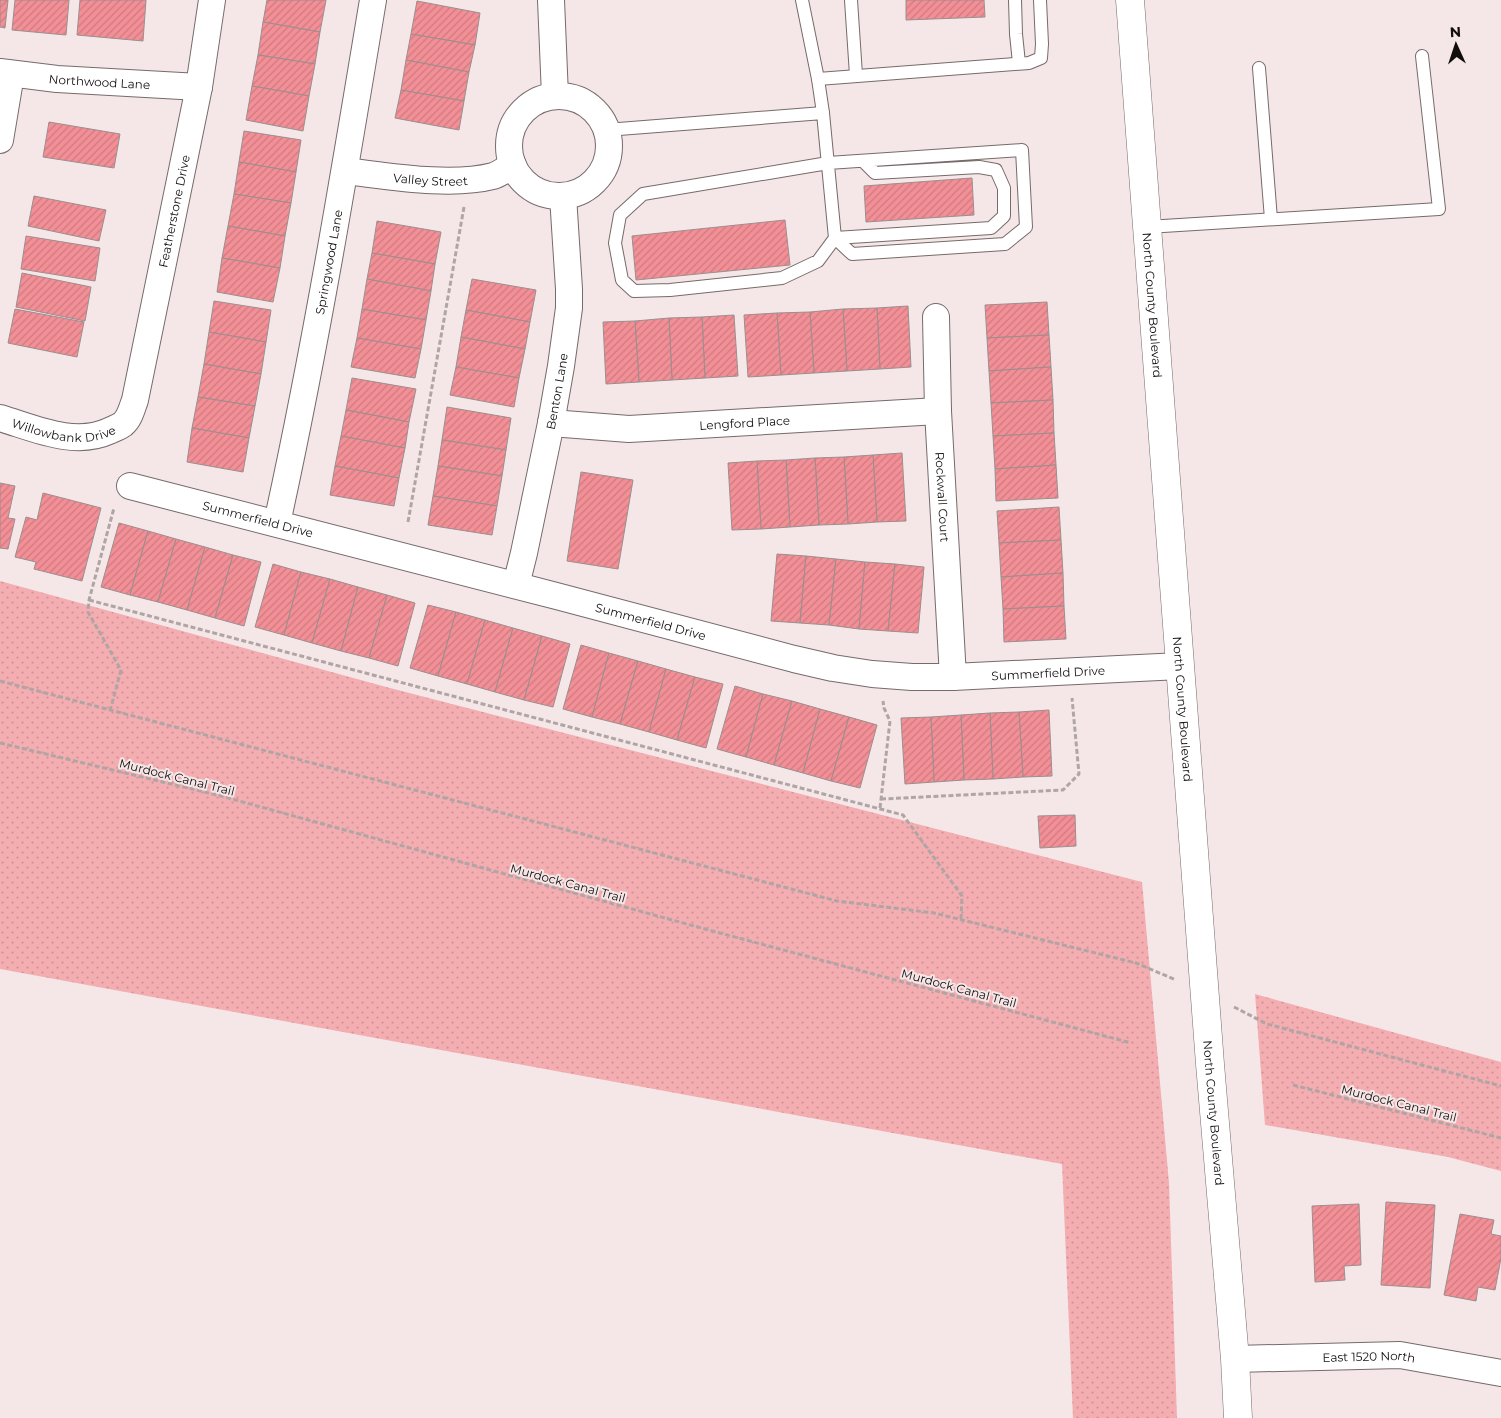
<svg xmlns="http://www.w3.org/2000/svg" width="1501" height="1418" font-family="Montserrat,sans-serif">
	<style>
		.grass { fill: url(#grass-dots) }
		.building { fill: url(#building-hatch); stroke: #9b8e8e }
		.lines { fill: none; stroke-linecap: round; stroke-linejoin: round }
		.lane-casing { stroke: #766a6b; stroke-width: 14 }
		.street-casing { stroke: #766a6b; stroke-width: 28 }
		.primary-casing { stroke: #766a6b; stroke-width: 29 }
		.path { stroke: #b0a5a5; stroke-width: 3; stroke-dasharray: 5 2.5; stroke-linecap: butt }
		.lane { stroke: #fff; stroke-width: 12 }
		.street { stroke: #fff; stroke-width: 26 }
		.primary { stroke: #fff; stroke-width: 28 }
		.labels { text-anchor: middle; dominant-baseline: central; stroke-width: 4; stroke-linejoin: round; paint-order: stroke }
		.street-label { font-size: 12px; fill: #110d0d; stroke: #f5e7e7 }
	</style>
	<defs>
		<pattern id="grass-dots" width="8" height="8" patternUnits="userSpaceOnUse" patternTransform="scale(1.25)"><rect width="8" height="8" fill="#f4aeb1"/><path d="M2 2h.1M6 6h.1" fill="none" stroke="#d09497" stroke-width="1.8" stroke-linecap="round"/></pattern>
		<pattern id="building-hatch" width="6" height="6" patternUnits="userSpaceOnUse" patternTransform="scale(1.25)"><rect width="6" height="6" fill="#f38f96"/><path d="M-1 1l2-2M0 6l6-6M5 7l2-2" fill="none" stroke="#cf7a80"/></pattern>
	</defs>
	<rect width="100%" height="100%" fill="#f5e7e7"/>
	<!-- grass -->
	<g class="grass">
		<polygon points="0,581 390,688 1142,882 1169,1183 1177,1418 1073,1418 1062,1164 0,969"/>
		<polygon points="1255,994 1501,1062 1501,1171 1448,1157 1265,1125"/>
	</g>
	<!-- building -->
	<g class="building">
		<polygon points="0,0 8,0 5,28 0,27"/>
		<polygon points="15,0 69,0 66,35 12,30"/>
		<polygon points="80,0 146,0 143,41 77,35"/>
		<polygon points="267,0 326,0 320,32 263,22"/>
		<polygon points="906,0 984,0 985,17 906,20"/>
		<polygon points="417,1 480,13 475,45 411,34"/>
		<polygon points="263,22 320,32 315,64 258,55"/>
		<polygon points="411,34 475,45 469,72 406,60"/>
		<polygon points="258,55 315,64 309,96 252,86"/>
		<polygon points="406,60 469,72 464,101 401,90"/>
		<polygon points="252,86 309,96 303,131 246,120"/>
		<polygon points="401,90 464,101 459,130 395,118"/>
		<polygon points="49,122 120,134 114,168 43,157"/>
		<polygon points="244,131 301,140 296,172 239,162"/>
		<polygon points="239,162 296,172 291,203 234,194"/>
		<polygon points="972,178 974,215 866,222 864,186"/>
		<polygon points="234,194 291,203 285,236 228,226"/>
		<polygon points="34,196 106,210 99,241 28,226"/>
		<polygon points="785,220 790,265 636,280 632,236"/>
		<polygon points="377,221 441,232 435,264 372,253"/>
		<polygon points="228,226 285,236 280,268 222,258"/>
		<polygon points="26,236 100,248 95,281 21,269"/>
		<polygon points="372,253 435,264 431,291 367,279"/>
		<polygon points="222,258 280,268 273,302 217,292"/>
		<polygon points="22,273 91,287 85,321 16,307"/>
		<polygon points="367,279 431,291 426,320 362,309"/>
		<polygon points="472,279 536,290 530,322 466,310"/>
		<polygon points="214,301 271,310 266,342 209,332"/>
		<polygon points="1047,302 1049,335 987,338 985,305"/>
		<polygon points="908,306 911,367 880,369 877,308"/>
		<polygon points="877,308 880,369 847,371 843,309"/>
		<polygon points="15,309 84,322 77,357 8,343"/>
		<polygon points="362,309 426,320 421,349 357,338"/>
		<polygon points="843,309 847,371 814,373 810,312"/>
		<polygon points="466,310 530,322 525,349 461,337"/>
		<polygon points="810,312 814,373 781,375 777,313"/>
		<polygon points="777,313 781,375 748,377 744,315"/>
		<polygon points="734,315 738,376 705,378 702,317"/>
		<polygon points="702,317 705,378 672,380 669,318"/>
		<polygon points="669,318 672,380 639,382 635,321"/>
		<polygon points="635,321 639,382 606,384 603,322"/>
		<polygon points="209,332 266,342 261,374 204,364"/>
		<polygon points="1049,335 1051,367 989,371 987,338"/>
		<polygon points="461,337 525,349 519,378 456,367"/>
		<polygon points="357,338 421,349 415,378 351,367"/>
		<polygon points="204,364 261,374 255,406 198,397"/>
		<polygon points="456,367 519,378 514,407 450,395"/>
		<polygon points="1051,367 1053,400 991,403 989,371"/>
		<polygon points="352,378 416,389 409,422 346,410"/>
		<polygon points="198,397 255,406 249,438 192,428"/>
		<polygon points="1053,400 1054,433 993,436 991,403"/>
		<polygon points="447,407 511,418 506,450 442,440"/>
		<polygon points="346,410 409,422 405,448 341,436"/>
		<polygon points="192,428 249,438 243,472 187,462"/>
		<polygon points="1054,433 1056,465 995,469 993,436"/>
		<polygon points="341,436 405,448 399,478 335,466"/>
		<polygon points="442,440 506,450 502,476 438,466"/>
		<polygon points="902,453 906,521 877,522 873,455"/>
		<polygon points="873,455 877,522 848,524 844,457"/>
		<polygon points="844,457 848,524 819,525 815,458"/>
		<polygon points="815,458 819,525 790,527 786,460"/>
		<polygon points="786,460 790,527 761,529 757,461"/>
		<polygon points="757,461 761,529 732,530 728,463"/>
		<polygon points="1056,465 1058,498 996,501 995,469"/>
		<polygon points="335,466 399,478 394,506 330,495"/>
		<polygon points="438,466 502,476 497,506 433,496"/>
		<polygon points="581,472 633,480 618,569 567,561"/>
		<polygon points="0,483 15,486 8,518 15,519 8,549 0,548"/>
		<polygon points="43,493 101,508 82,581 34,569 36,562 15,557 26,517 37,520"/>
		<polygon points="433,496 497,506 492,535 428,525"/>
		<polygon points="1059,507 1061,540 999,543 997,511"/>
		<polygon points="119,523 148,531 130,595 101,587"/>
		<polygon points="148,531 176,539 158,602 130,595"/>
		<polygon points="176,539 205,547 187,610 158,602"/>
		<polygon points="1061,540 1063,573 1001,577 999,543"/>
		<polygon points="205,547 233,555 215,618 187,610"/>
		<polygon points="777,554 806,556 800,623 771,621"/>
		<polygon points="233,555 261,562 244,626 215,618"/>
		<polygon points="806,556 836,559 829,625 800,623"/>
		<polygon points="836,559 865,562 859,629 829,625"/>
		<polygon points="865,562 895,564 888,631 859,629"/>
		<polygon points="273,564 301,572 284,635 255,627"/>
		<polygon points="895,564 924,567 918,633 888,631"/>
		<polygon points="301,572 330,579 312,643 284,635"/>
		<polygon points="1063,573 1064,606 1003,609 1001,577"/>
		<polygon points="330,579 358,587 341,651 312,643"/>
		<polygon points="358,587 387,595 369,658 341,651"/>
		<polygon points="387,595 415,603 398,666 369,658"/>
		<polygon points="428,605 456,612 438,676 410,668"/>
		<polygon points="1064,606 1066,639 1004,642 1003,609"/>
		<polygon points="456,612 485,620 467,684 438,676"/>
		<polygon points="485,620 513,628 495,692 467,684"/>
		<polygon points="513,628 542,636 524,700 495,692"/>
		<polygon points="542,636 570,644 553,707 524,700"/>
		<polygon points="581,645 609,653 592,717 563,709"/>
		<polygon points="609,653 638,661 620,724 592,717"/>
		<polygon points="638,661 666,669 649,732 620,724"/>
		<polygon points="666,669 695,677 677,740 649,732"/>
		<polygon points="695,677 723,684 706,748 677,740"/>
		<polygon points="735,686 763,694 746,757 717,749"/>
		<polygon points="763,694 792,701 774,765 746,757"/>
		<polygon points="792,701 820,709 803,773 774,765"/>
		<polygon points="820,709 849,717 831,781 803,773"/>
		<polygon points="1049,710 1052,776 1023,777 1019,712"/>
		<polygon points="1019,712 1023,777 993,779 990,713"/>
		<polygon points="990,713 993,779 964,780 961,715"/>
		<polygon points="961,715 964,780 934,782 931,717"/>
		<polygon points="849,717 877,725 860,788 831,781"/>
		<polygon points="931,717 934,782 905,784 901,718"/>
		<polygon points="1075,815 1076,846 1040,848 1038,816"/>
		<polygon points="1386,1202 1435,1205 1430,1288 1381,1285"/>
		<polygon points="1359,1204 1361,1265 1344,1266 1345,1280 1315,1282 1312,1206"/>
		<polygon points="1460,1214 1494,1220 1491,1234 1501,1236 1501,1258 1495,1290 1478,1287 1476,1301 1444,1295"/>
	</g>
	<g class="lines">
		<defs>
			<g id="lane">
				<polyline points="802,0 818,79 823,113"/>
				<polyline points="851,0 856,75"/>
				<polyline points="1015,0 1016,34 1019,63"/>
				<polyline points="1259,68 1271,219"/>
				<polyline points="818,79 1029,63 1041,58 1042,44 1040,0"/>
				<polyline points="606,130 823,113 835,238 852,254 1005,244 1026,227 1022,150 828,163 643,194 620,215 615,243 622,280 634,291 670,290 782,278 818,261 835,238 991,228 1004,216 1004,188 996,170 979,167 875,173 863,161"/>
				<polyline points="1147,227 1439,209 1422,56"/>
			</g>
			<g id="street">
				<polyline points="551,0 555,96"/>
				<path id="s1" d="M0 72 57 79 199 87"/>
				<circle cx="559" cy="146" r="50"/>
				<polyline points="0,140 11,74"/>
				<path id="s2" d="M345 171C389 176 450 187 493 176 500 174 507 168 513 165"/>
				<path id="s3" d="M936 317 938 411 953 677"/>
				<path id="s4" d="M0 418C34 428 74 447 109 431 113 429 119 427 123 424 130 418 132 408 135 400L199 87 212 0"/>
				<path id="s5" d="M551 423 629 429 938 411"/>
				<path id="s6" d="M130 486C352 542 573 600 794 659L833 668 872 674 912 677H953L1180 666"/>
				<path id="s7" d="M277 523C315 350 344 175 373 0"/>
				<path id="s8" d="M516 585 524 553 551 423 561 366 569 308V289L563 196"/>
				<path id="s9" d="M1235 1359 1400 1355 1501 1373"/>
			</g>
			<g id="primary">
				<path id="s10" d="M1130 0 1210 1064 1235 1359 1238 1418"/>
			</g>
		</defs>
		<!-- lane casing -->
		<use href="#lane" class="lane-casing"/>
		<!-- street casing -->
		<use href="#street" class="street-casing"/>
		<!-- primary casing -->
		<use href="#primary" class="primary-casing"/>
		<!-- path -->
		<g class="path">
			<polyline points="408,522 464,207"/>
			<polyline points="89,600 903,815 962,896 961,919"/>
			<polyline points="0,681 837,901 934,913 1136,963 1176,980"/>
			<polyline points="110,711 121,670 88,612 89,600 114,508"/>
			<polyline points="0,743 221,796 705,929 1131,1043"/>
			<polyline points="881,799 1063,790 1079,774 1072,698"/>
			<polyline points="880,808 890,721 884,708 883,701"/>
			<polyline points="1234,1007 1267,1024 1501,1086"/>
			<polyline points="1293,1085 1501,1138"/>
		</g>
		<!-- lane -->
		<use href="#lane" class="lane"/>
		<!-- street -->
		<use href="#street" class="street"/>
		<!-- primary -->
		<use href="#primary" class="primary"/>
	</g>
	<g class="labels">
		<!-- street labels -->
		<g class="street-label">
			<text stroke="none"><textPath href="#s1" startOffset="100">Northwood Lane</textPath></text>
			<text stroke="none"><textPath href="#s2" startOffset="86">Valley Street</textPath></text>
			<text stroke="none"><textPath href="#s4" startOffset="348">Featherstone Drive</textPath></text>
			<text stroke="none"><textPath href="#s7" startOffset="266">Springwood Lane</textPath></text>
			<text stroke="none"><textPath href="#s10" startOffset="306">North County Boulevard</textPath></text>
			<text stroke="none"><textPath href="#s8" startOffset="198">Benton Lane</textPath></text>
			<text stroke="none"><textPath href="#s5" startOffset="194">Lengford Place</textPath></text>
			<text stroke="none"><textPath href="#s4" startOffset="66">Willowbank Drive</textPath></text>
			<text stroke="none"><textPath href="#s3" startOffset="180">Rockwall Court</textPath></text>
			<text stroke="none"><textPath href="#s6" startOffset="132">Summerfield Drive</textPath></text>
			<text stroke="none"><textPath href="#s6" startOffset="538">Summerfield Drive</textPath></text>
			<text stroke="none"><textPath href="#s6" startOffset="942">Summerfield Drive</textPath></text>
			<text stroke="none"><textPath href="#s10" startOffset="711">North County Boulevard</textPath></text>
			<text transform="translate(177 777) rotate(14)">Murdock Canal Trail</text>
			<text transform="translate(568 883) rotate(15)">Murdock Canal Trail</text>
			<text transform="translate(959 988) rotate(15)">Murdock Canal Trail</text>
			<text transform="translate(1399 1103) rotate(14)">Murdock Canal Trail</text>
			<text stroke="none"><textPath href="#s10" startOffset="1116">North County Boulevard</textPath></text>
			<text stroke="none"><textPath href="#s9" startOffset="134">East 1520 North</textPath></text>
		</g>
	</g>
	<!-- north arrow -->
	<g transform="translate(1456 45) rotate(357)" stroke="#f5e7e7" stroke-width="4" paint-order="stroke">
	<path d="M0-4L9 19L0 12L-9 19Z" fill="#110d0d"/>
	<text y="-8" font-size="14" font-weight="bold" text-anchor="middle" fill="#110d0d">N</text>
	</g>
</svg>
